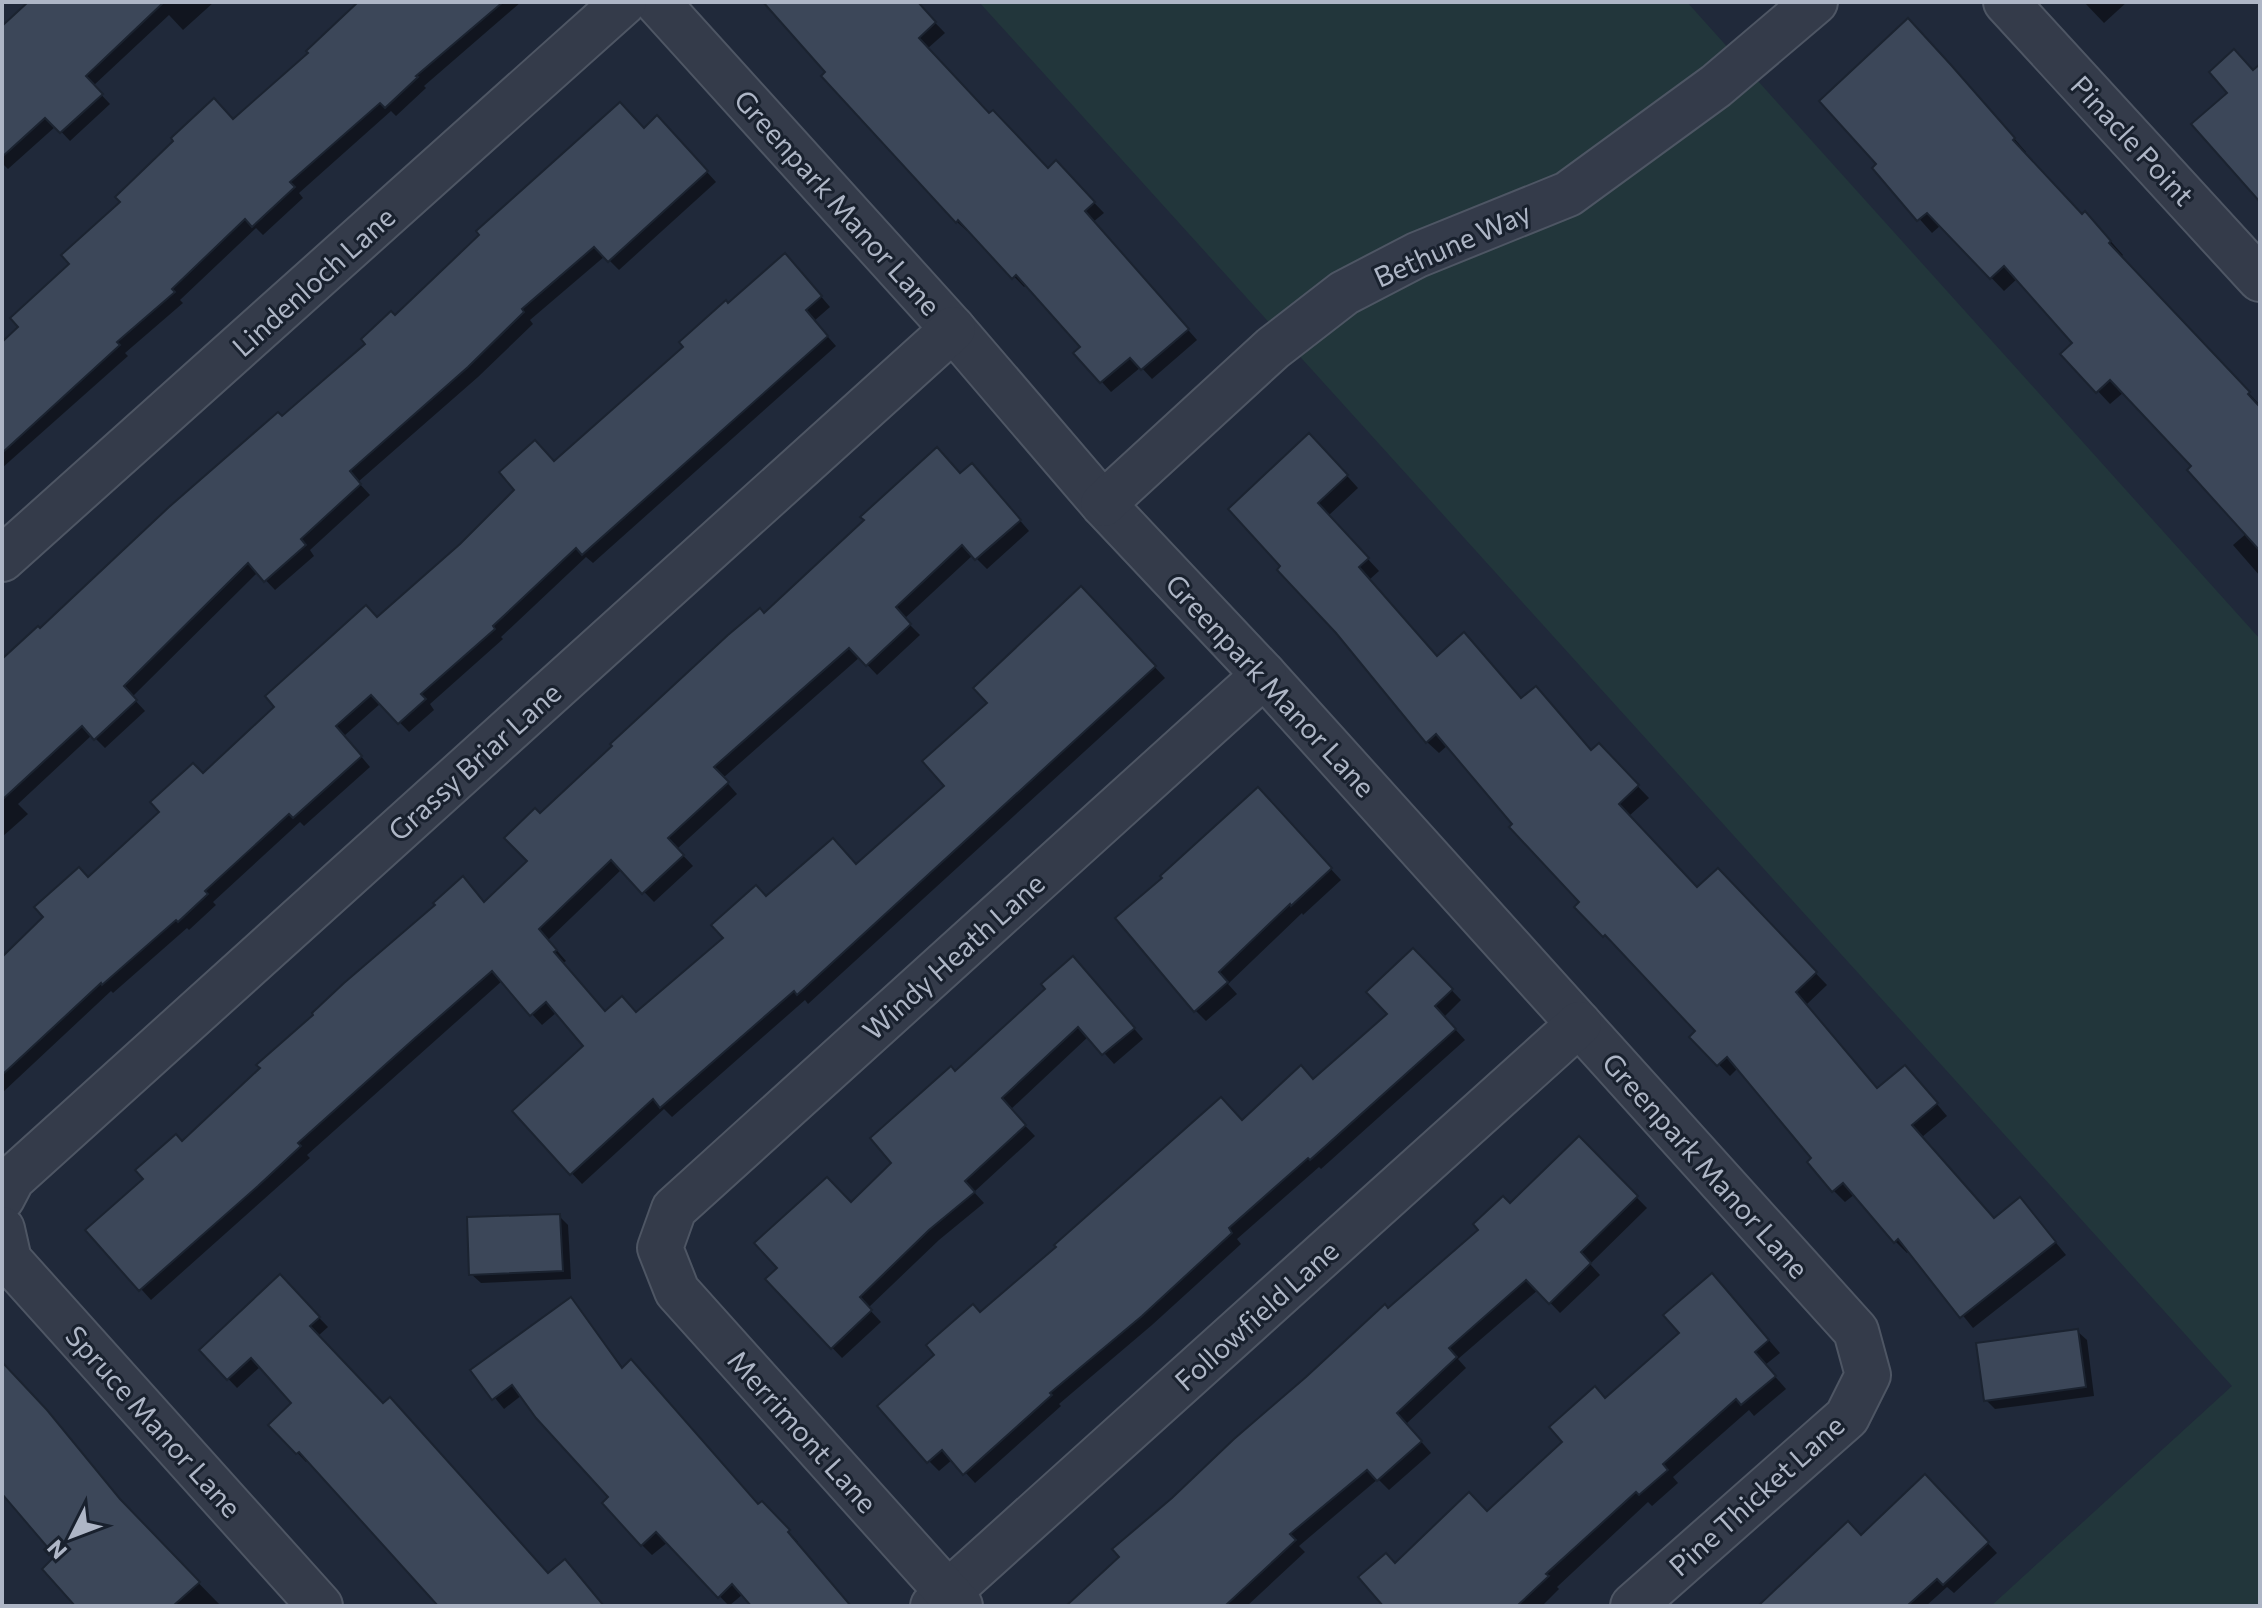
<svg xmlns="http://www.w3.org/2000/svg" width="2262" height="1608" font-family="Commissioner,sans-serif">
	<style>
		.green { fill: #22363b }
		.shadow { fill: #0007 }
		.building { fill: #3c4759; stroke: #1b2330; stroke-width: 2 }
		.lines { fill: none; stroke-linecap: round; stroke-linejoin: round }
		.minor-casing { stroke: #4e5664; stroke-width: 48 }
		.minor { stroke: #343b4a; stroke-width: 44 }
		.labels { text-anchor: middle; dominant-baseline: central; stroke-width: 6; stroke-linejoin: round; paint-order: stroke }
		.street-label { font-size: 28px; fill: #aeb6c6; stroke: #19212e }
	</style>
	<rect width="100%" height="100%" fill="#20293a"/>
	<!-- green -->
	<polygon class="green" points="979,2 1687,2 2260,639 2260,1606 1991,1606 2232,1386"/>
	<!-- shadow -->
	<g class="shadow">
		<polygon points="38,2 214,2 183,30 169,15 93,86 110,104 70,141 56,126 8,169 2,163 2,29"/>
		<polygon points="361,2 521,2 424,86 426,88 396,116 391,111 299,193 303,198 263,235 256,228 180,300 183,303 125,353 128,356 2,468 2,345 233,121 310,53"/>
		<polygon points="765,2 915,2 945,33 927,49 990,115 1048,170 1056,163 1104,213 1093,222 1197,340 1152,379 1141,367 1111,392 1076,353 1083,347 1027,284 1024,287 969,229 967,231 957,222 824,76 827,72"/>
		<polygon points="2084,2 2127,2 2104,23"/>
		<polygon points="1964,81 2026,152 2024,154 2083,216 2098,227 2123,255 2121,257 2260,405 2260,576 2233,545 2247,533 2194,466 2124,392 2110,404 2063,354 2074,343 2018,278 2004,291 1941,225 1932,233 1874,168"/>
		<polygon points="667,128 716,182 619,270 605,256 530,320 533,324 478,377 358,482 370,495 310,550 314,556 275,590 258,572 132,697 145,711 105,748 92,735 18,804 28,814 2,837 2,662 395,318 644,130"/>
		<polygon points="795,266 830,307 814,321 836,346 593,563 586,557 501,637 503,639 430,704 434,710 409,732 381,703 344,736 370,767 304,826 300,822 213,902 216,905 189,930 187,928 113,993 111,991 2,1093 2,959 203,775 686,347 728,306"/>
		<polygon points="1321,447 1358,488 1328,516 1379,571 1369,580 1437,658 1522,700 1592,752 1599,746 1649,798 1629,816 1698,890 1717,871 1827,985 1806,1005 1878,1090 1916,1079 1947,1116 1922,1137 1994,1220 2020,1199 2066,1255 1973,1328 1910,1250 1907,1253 1895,1241 1855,1194 1845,1202 1834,1191 1810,1162 1814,1158 1738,1068 1730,1076 1692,1037 1698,1031 1577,907 1582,902 1448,745 1439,753 1427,742 1337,632 1280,570"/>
		<polygon points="961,475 982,476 1029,531 987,569 973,555 904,619 920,635 877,675 860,657 723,778 737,794 677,849 693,866 654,902 622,869 548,940 566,961 563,963 606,1013 636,1015 726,938 767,899 857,866 947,786 990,703 1091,599 1165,678 808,1004 805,1000 672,1117 664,1109 582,1184 514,1112 586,1046 557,1012 542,1025 502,981 307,1155 310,1158 151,1300 88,1230 182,1144 485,904 529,861 540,816 765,616"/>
		<polygon points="1268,801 1341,880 1303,915 1302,913 1228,984 1237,994 1206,1021 1195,1010"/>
		<polygon points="1413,950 1461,1000 1444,1017 1465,1040 1321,1169 1319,1167 1237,1239 1241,1244 1152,1325 1059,1404 1061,1406 975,1483 953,1459 939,1471 929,1461 980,1314 1242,1122 1313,1081 1390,1014"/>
		<polygon points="1083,969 1143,1039 1114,1064 1089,1036 1010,1110 1035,1136 974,1192 984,1203 939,1240 868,1308 881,1322 842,1358 767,1279 894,1163 956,1074"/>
		<polygon points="1579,1139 1647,1208 1590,1264 1600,1275 1560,1313 1538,1290 1458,1359 1466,1368 1406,1424 1431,1453 1389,1490 1378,1479 1299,1546 1305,1552 1247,1606 1069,1606 1388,1310 1510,1206"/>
		<polygon points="559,1216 568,1225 571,1279 481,1283 471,1274"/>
		<polygon points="280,1277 328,1327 318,1336 548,1575 603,1606 442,1606 309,1460 306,1462 271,1425 294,1403 261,1366 237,1388 201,1350"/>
		<polygon points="1723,1287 1780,1353 1765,1365 1786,1389 1754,1416 1749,1410 1673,1477 1678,1483 1652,1506 1648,1502 1557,1587 1559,1589 1542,1606 1386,1606 1395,1565 1487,1513 1606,1400 1682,1334"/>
		<polygon points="571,1300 624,1369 759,1506 762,1503 798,1542 754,1606 743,1594 729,1606 668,1542 652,1555 642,1545 611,1498 522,1395 504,1409 473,1371"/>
		<polygon points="2077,1331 2087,1340 2094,1396 1995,1409 1986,1400"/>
		<polygon points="2,1363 129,1512 221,1606 78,1606 58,1557 2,1493"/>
		<polygon points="1925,1477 1997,1553 1954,1593 1947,1587 1926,1606 1761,1606 1861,1538"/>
	</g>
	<!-- building -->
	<g class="building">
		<polygon points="28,2 164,2 86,76 103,94 60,133 45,118 2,157 2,26"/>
		<polygon points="358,2 503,2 416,76 418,77 385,108 380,103 290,182 295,187 252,227 245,219 172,289 175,292 117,342 120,345 2,453 2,342 18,327 10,318 69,264 61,255 120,202 115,197 173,141 171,138 214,98 233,119 308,53 306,51"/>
		<polygon points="763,2 918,2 936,22 919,38 989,113 993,110 1048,168 1056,160 1095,202 1085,211 1189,329 1141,370 1130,358 1100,383 1073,353 1080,347 1016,275 1012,279 958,220 956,223 821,76 825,72"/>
		<polygon points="1908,18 1951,65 2015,138 2013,140 2082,214 2085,211 2111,241 2109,243 2250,392 2248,394 2260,407 2260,551 2187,470 2191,466 2110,380 2096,393 2060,354 2072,343 2004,266 1990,279 1927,213 1917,221 1872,168 1876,164 1819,101"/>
		<polygon points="2234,49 2253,70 2260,64 2260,202 2191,124 2227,93 2209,72"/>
		<polygon points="620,102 644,128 657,115 708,171 608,262 594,247 522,309 524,312 468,367 350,471 361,484 301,539 306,545 264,582 248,563 124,686 137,700 94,740 82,726 2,800 2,659 38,626 40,628 169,507 278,412 282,416 365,344 361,339 391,311 395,315 479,235 476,231"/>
		<polygon points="785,253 822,296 806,310 828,336 582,555 576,548 493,626 495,629 421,694 426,699 398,724 371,695 336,726 362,756 293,818 289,814 205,891 208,894 178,922 176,920 102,985 101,983 2,1075 2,957 43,917 34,907 79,867 88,877 159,812 150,802 193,763 203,773 274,707 265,696 366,605 377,617 460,544 514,490 499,472 535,440 554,461 683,347 679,342 726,300 728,303"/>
		<polygon points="1309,433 1348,475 1318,503 1369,558 1359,567 1437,656 1464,632 1521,698 1536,686 1591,750 1599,743 1639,785 1619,804 1697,887 1718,868 1817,972 1796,992 1877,1088 1905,1065 1938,1103 1912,1125 1994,1218 2020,1197 2056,1242 1960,1318 1898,1239 1894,1243 1843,1183 1832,1192 1807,1162 1811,1158 1727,1057 1717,1066 1689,1037 1695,1031 1605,935 1603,937 1574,907 1579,902 1509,827 1512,824 1436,734 1426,743 1336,633 1277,570 1280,566 1228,509"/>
		<polygon points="937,447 960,473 972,463 1021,520 975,560 962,545 896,607 911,624 866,666 849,648 714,767 729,782 668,838 684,855 642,894 611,860 539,929 557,950 554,952 605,1011 622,996 636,1012 723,938 711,925 756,885 766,896 833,838 856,864 944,786 922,761 987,703 973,688 1081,586 1156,666 797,995 794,991 660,1108 653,1099 570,1175 512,1111 583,1046 546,1002 530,1016 492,971 414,1039 298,1143 301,1146 258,1186 139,1291 85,1230 143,1179 135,1170 176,1134 182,1141 260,1068 256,1065 313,1015 312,1013 344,983 435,905 433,903 463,876 484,902 527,861 504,838 535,808 540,813 612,746 610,744 728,635 760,608 764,613 864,520 860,517"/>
		<polygon points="1258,787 1332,868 1291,906 1290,904 1219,972 1228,982 1194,1012 1115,918 1162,878 1160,876"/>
		<polygon points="1413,948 1453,989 1435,1006 1456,1029 1310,1160 1308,1158 1229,1228 1232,1233 1142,1316 1050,1393 1052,1395 963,1475 942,1450 927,1463 877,1406 934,1355 926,1345 973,1304 980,1312 1056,1247 1054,1245 1221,1097 1242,1120 1301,1065 1313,1079 1387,1014 1366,992"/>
		<polygon points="1073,956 1135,1028 1102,1055 1078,1027 1002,1098 1026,1125 965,1181 975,1192 929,1230 860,1297 872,1310 831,1349 765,1279 777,1268 754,1243 827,1177 851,1202 891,1163 870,1138 951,1066 955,1071 1045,989 1041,984"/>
		<polygon points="1579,1136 1638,1196 1581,1252 1591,1263 1549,1304 1526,1280 1449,1348 1457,1357 1397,1413 1422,1441 1377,1481 1367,1470 1290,1534 1296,1540 1225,1606 1066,1606 1119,1557 1112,1549 1172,1498 1234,1439 1306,1377 1385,1304 1388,1308 1478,1230 1473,1224 1503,1196 1510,1203"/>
		<polygon points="560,1214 563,1271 469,1275 467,1217"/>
		<polygon points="1712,1273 1769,1340 1755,1352 1776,1376 1741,1405 1736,1399 1663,1464 1668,1470 1639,1495 1636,1492 1546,1574 1549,1576 1517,1606 1383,1606 1358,1577 1386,1553 1395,1563 1469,1492 1487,1511 1562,1442 1549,1427 1595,1386 1605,1398 1679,1333 1663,1315"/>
		<polygon points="280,1274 320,1317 310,1326 383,1403 390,1397 548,1573 565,1559 604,1606 438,1606 299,1452 296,1454 268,1425 291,1403 251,1358 227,1380 199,1350"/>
		<polygon points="571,1297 622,1368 631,1359 758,1504 762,1501 790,1530 788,1532 851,1606 751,1606 732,1584 718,1598 656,1532 641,1546 602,1503 608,1497 536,1418 512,1385 492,1400 470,1370"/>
		<polygon points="2078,1329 2086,1387 1984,1401 1976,1343"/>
		<polygon points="2,1362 47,1410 120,1499 200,1582 173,1606 75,1606 42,1569 55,1556 2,1494"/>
		<polygon points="1925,1474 1989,1542 1943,1585 1937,1579 1907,1606 1758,1606 1848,1521 1861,1535"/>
	</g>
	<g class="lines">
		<defs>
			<g id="minor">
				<polyline points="657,2 953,329 1103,504 1264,675 1856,1331 1868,1375 1847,1417 1633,1606"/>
				<polyline points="2006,2 2260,279"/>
				<polyline points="1103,504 1273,348 1344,293 1417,255 1568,194 1716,86 1815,2"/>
				<polyline points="2,559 624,2"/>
				<polyline points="2,1198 12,1179 953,329"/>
				<polyline points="2,1229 9,1260 320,1606"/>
				<polyline points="933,1606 1579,1024"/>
				<polyline points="960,1606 677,1291 660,1248 674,1209 1264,675"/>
			</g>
		</defs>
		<!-- minor casing -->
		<use href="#minor" class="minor-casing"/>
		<!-- minor -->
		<use href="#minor" class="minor"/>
	</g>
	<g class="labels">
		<!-- street labels -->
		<g class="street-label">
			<text transform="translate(2133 140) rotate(47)">Pinacle Point</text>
			<text transform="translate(838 202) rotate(48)">Greenpark Manor Lane</text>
			<text transform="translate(1452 244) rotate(-24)">Bethune Way</text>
			<text transform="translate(313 281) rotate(-42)">Lindenloch Lane</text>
			<text transform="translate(1271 685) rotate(47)">Greenpark Manor Lane</text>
			<text transform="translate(474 761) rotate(-42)">Grassy Briar Lane</text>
			<text transform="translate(953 956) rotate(-42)">Windy Heath Lane</text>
			<text transform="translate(1706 1165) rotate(48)">Greenpark Manor Lane</text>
			<text transform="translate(1256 1315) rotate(-42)">Followfield Lane</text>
			<text transform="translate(154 1421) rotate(48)">Spruce Manor Lane</text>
			<text transform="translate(803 1431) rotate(48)">Merrimont Lane</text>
			<text transform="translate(1756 1495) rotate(-42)">Pine Thicket Lane</text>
		</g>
	</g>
	<!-- border -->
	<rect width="2262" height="1608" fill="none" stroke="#aeb6c6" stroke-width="8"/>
	<!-- north arrow -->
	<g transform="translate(72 1536) rotate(228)" stroke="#19212e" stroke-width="6" paint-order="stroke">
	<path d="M0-6L14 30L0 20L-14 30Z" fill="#aeb6c6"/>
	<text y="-12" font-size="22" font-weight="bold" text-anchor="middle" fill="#aeb6c6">N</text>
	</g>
</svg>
